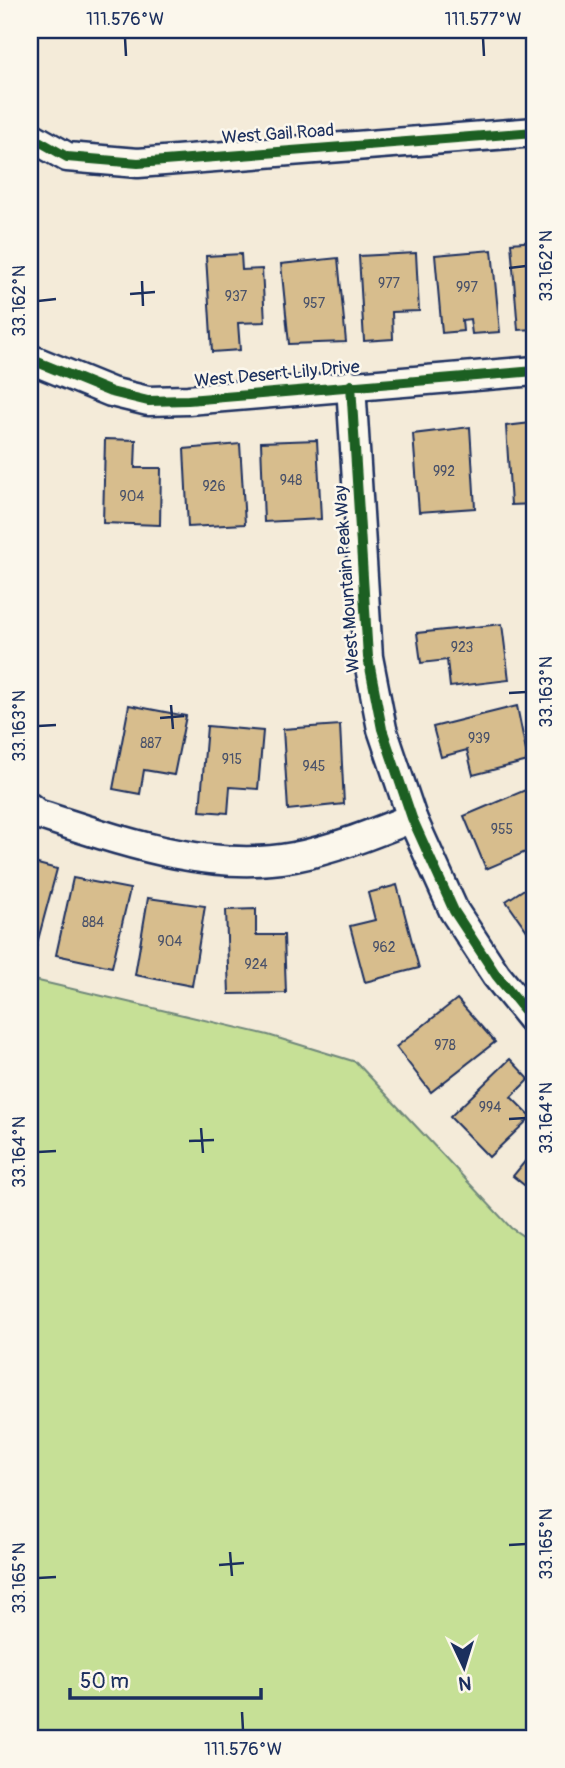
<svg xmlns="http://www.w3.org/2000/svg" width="565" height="1768" font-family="Pangolin,sans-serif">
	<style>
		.green { fill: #c6e096; stroke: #70887a; stroke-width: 2 }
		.building { fill: #d7bd8d; stroke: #1b2f5e; stroke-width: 2 }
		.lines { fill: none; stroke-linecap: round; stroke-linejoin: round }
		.minor-casing { stroke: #1b2f5e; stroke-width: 33 }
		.minor { stroke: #fbf7ec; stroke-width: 28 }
		.cycleway-casing { stroke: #fbf7ec; stroke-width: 15 }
		.cycleway { stroke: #1b5e20; stroke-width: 10 }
		.ticks { fill: none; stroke: #1b2f5e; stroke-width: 2.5 }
		.labels { text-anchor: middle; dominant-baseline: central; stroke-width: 5; stroke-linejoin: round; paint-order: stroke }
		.number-label { font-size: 14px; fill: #4a526a }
		.street-label { font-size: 18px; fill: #1b2f5e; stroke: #fbf7ec }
		.neatline { fill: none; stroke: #1b2f5e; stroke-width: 2.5 }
		.ticks-label { font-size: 18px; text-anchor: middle; fill: #1b2f5e }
	</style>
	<rect width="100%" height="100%" fill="#f4ebd9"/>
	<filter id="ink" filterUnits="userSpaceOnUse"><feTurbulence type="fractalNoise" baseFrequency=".0143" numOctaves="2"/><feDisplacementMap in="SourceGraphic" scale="14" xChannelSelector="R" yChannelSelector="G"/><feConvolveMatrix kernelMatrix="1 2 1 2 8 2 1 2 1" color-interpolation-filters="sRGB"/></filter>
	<g filter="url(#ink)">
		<!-- green -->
		<polygon class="green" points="30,979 268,1035 356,1062 511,1228 535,1244 535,1738 30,1738"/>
		<!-- building -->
		<g class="building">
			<polygon points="535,241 535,329 518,330 511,243"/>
			<polygon points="492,250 500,332 472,334 470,319 462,320 463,331 442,333 435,255"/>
			<polygon points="416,253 419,311 392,312 393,339 364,341 359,256"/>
			<polygon points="241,254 242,270 262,269 265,322 238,323 240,350 212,352 206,256"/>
			<polygon points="338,258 346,342 289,344 281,264"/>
			<polygon points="531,423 535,423 535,504 511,505 506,426"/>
			<polygon points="470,427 475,508 419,512 413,434"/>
			<polygon points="105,439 136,440 135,468 161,468 160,525 103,523"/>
			<polygon points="317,440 321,519 264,522 261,442"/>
			<polygon points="240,444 245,524 188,527 184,449"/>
			<polygon points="502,624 509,680 450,687 447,660 421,663 417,633"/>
			<polygon points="129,705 186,716 174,775 144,770 140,794 113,789"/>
			<polygon points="517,706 528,761 473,775 467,750 441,757 433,727"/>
			<polygon points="340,725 344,804 288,810 283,729"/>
			<polygon points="207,726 263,731 258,789 230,787 228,813 200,811"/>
			<polygon points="535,786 535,848 486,869 464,816"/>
			<polygon points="30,862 57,869 35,951 30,950"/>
			<polygon points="73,878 130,889 112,967 56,955"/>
			<polygon points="535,882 535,942 506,901"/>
			<polygon points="397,885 419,968 365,982 350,926 375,920 368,893"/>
			<polygon points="148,898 205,906 192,986 135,975"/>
			<polygon points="256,909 256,935 284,935 286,993 229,994 226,910"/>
			<polygon points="457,999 495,1042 431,1092 396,1047"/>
			<polygon points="510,1059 529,1079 511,1097 531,1117 489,1157 450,1117"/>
			<polygon points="535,1149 535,1194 513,1176"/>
		</g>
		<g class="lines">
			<defs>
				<g id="minor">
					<polyline points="30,136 67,157 138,163 535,132"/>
					<polyline points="30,359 111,392 148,401 188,400 535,371"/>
					<polyline points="351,385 368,657 382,729 412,818 454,911 496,975 535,1023"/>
					<path d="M30 808 37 814C119 840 207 873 294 857 335 849 374 833 412 818"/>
				</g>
			</defs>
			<!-- minor casing -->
			<use href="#minor" class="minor-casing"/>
			<!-- minor -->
			<use href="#minor" class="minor"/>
			<defs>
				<g id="cycleway">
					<polyline points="30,136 67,157 138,163 535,132"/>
					<polyline points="30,359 111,392 148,401 188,400 535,371"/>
					<polyline points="351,385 368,657 382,729 412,818 454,911 496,975 535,1023"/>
				</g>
			</defs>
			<!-- cycleway casing -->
			<use href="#cycleway" class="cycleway-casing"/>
			<!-- cycleway -->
			<use href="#cycleway" class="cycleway"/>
		</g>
	</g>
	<!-- ticks -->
	<path class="ticks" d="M125 38 126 56M483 38 484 56M509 268 526 266M142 281 143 306M130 294 155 292M38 301 56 299M509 693 526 692M171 705 173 729M160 718 184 716M38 726 56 725M509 1119 526 1118M201 1128 203 1153M189 1141 214 1140M38 1152 56 1151M509 1545 526 1544M230 1552 232 1576M219 1565 244 1563M38 1578 56 1577M242 1712 243 1730"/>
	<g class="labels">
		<!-- number labels -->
		<g class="number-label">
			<text x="389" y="283">977</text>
			<text x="467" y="287">997</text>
			<text x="236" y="296">937</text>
			<text x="314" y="303">957</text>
			<text x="444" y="471">992</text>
			<text x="291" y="480">948</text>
			<text x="214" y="486">926</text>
			<text x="132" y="496">904</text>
			<text x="462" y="647">923</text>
			<text x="479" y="738">939</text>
			<text x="151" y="743">887</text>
			<text x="232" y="759">915</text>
			<text x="314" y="766">945</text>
			<text x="502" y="829">955</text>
			<text x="93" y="922">884</text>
			<text x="170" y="941">904</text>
			<text x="384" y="947">962</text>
			<text x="256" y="964">924</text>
			<text x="445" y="1045">978</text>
			<text x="490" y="1107">994</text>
		</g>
		<!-- street labels -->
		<g class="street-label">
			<text transform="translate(278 134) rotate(-4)">West Gail Road</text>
			<text transform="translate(277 374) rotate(-5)">West Desert Lily Drive</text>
			<text transform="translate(347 579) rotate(-94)">West Mountain Peak Way</text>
		</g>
	</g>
	<!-- margin -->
	<rect width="565" height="1768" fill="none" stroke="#fbf7ec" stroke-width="77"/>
	<!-- north arrow -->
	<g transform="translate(464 1667) rotate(176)" stroke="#fbf7ec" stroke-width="5" paint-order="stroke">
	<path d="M0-5L12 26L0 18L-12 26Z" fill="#1b2f5e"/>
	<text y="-10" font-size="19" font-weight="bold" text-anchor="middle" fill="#1b2f5e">N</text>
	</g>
	<!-- scale -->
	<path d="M70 1688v10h191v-10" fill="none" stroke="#1b2f5e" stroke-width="3.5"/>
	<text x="80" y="1688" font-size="21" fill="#1b2f5e" stroke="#fbf7ec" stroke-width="5" paint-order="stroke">50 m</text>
	<rect x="38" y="38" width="488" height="1692" class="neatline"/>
	<g class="ticks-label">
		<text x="125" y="25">111.576°W</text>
		<text x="483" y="25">111.577°W</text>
		<text transform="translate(546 266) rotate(-90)" y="6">33.162°N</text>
		<text transform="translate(19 301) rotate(-90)" y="6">33.162°N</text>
		<text transform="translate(546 692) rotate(-90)" y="6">33.163°N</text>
		<text transform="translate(19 726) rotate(-90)" y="6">33.163°N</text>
		<text transform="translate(546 1118) rotate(-90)" y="6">33.164°N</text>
		<text transform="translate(19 1152) rotate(-90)" y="6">33.164°N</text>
		<text transform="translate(546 1544) rotate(-90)" y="6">33.165°N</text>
		<text transform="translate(19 1578) rotate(-90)" y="6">33.165°N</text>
		<text x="243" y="1755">111.576°W</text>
	</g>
</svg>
